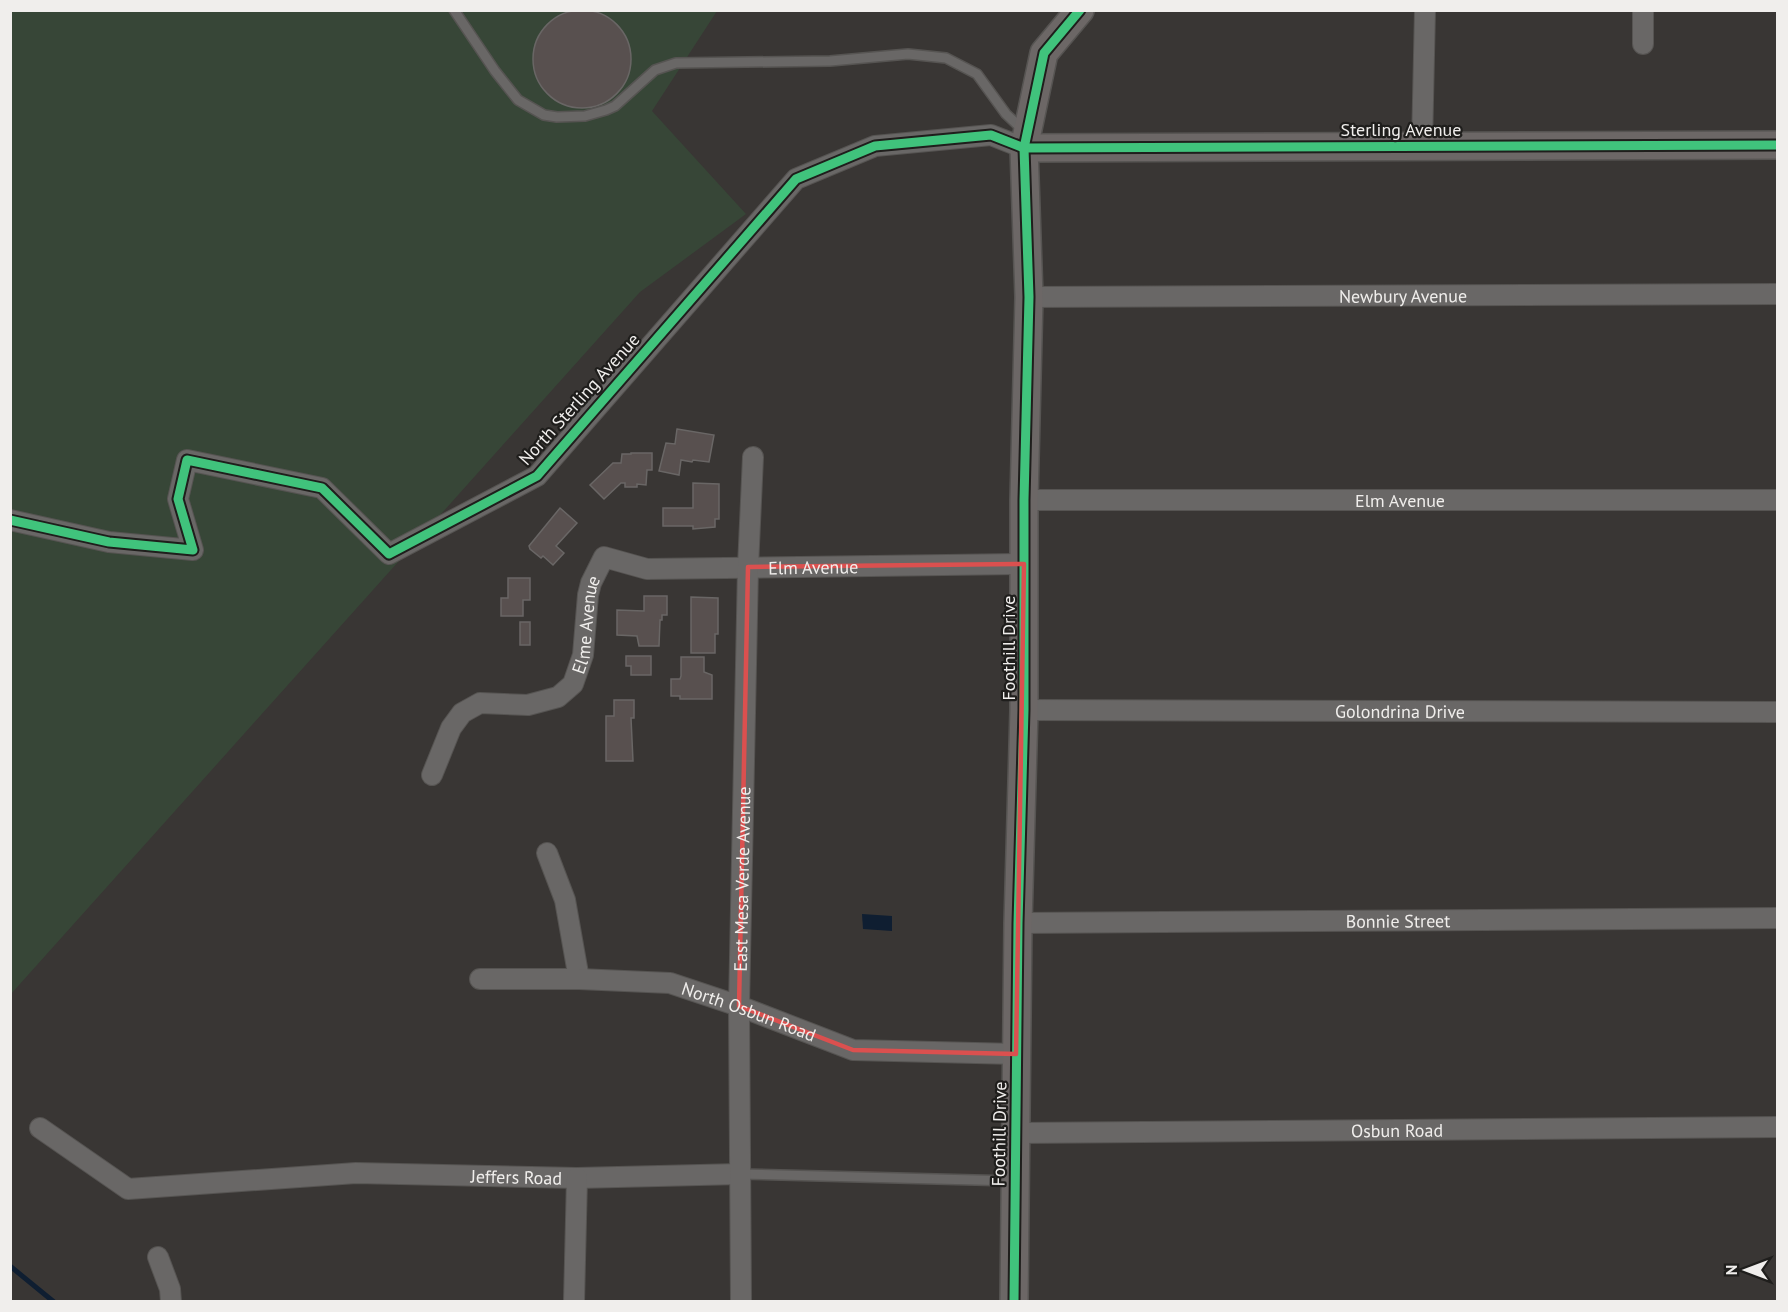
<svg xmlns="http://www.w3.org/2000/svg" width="1788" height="1312" font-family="'PT Sans',sans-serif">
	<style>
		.green { fill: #374637 }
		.water { fill: #0f1e31 }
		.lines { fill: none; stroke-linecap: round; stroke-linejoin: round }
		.stream { stroke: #0f1e31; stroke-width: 5 }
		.building { fill: #58504f; stroke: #696665; stroke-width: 1.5 }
		.lane-casing { stroke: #565452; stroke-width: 12 }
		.street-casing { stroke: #565452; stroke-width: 22 }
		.secondary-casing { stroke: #565452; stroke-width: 30 }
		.lane { stroke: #696766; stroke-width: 9 }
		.street { stroke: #696766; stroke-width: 20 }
		.secondary { stroke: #6c6766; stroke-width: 27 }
		.cycleway-casing { stroke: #1f1e1c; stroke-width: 13 }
		.cycleway { stroke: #40c37c; stroke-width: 9 }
		.marked { fill: none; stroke: #db504f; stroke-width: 4.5; stroke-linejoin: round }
		.labels { text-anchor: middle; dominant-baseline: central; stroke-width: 4.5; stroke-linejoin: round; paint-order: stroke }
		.street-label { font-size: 18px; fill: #f0eeec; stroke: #1f1e1c }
	</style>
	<rect width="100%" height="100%" fill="#393634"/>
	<!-- green -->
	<polygon class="green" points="11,11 717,11 652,111 746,214 640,292 11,994"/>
	<!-- water -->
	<polygon class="water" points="862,914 892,916 892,931 863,929"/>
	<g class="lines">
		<!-- stream -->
		<polyline class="stream" points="10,1266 54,1302"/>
	</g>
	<!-- building -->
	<g class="building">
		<circle cx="582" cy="59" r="49"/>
		<polygon points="677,429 714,435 709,462 693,460 692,462 681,460 679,475 659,471 666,443 675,444"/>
		<polygon points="631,453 652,453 652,470 647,470 646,485 637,484 637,487 625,487 625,483 621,483 604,499 590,485 613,463 621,463 622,454 631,454"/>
		<polygon points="693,483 719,484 719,519 715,519 715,527 693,529 693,526 663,526 663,508 693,508"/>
		<polygon points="560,508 577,523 556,546 564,553 553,565 543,556 541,558 530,549 529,546"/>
		<polygon points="508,578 530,578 530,600 523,600 523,616 501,616 501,598 508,598"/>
		<polygon points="644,596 667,596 667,615 662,615 662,620 660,620 659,646 639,646 637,636 617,635 617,610 644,611"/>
		<polygon points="691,597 718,598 718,634 715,634 715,653 691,653"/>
		<rect x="520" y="622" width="10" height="23"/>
		<polygon points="626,656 651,656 651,675 631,675 631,666 626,666"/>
		<polygon points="681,657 704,657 704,672 712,675 712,699 680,699 680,696 671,696 671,679 680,679 681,676"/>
		<polygon points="614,700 634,700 634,718 631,718 633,761 606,761 606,716 614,716"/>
	</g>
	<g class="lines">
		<defs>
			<g id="lane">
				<polyline points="454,10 495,71 518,100 544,115 557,117 585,116 606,110 615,106 655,70 676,63 830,61 908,54 946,58 977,74 1006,114 1023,130"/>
				<polyline points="740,1174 1014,1181"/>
			</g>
			<g id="street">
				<polyline points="1643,10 1643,44"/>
				<polyline points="1422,145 1425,10"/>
				<path id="s1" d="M1029 297 1778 294"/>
				<path id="s2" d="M1024 500H1778"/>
				<polyline points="10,520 109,542 193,550 178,499 187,460 322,488 389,554 537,476 796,179 875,146 991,135 1024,148"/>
				<path id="s3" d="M1024 710 1778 712"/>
				<path id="s4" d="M432 775 451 728 462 713 480 703 528 705 558 697 573 684 583 655 588 595 591 583 604 557 647 569 1024 564"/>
				<polyline points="547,853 565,900 579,979"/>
				<path id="s5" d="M1018 923 1778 918"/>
				<path id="s6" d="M480 979H579L670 983 739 1006 853 1050 1016 1054"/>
				<path id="s7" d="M40 1128 128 1189 356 1173 577 1178 740 1174"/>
				<path id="s8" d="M1016 1133 1778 1127"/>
				<polyline points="158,1257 170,1289 171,1302"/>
				<polyline points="574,1302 577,1178"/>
				<path id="s9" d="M741 1302 739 1006 748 567 753 457"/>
			</g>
			<g id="secondary">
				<polyline points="1024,148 1778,145"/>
				<polyline points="1014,1302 1018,923 1024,710 1024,500 1029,297 1024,148 1044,53 1080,10"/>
			</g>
		</defs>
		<!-- lane casing -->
		<use href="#lane" class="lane-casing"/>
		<!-- street casing -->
		<use href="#street" class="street-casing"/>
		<!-- secondary casing -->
		<use href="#secondary" class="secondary-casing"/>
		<!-- lane -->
		<use href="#lane" class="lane"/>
		<!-- street -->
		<use href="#street" class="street"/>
		<!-- secondary -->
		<use href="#secondary" class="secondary"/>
		<defs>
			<g id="cycleway">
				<polyline points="10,520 109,542 193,550 178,499 187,460 322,488 389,554 537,476 796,179 875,146 991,135 1024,148 1778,145"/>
				<polyline points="1014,1302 1018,923 1024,710 1024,500 1029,297 1024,148 1044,53 1080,10"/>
			</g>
		</defs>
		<!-- cycleway casing -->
		<use href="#cycleway" class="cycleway-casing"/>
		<!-- cycleway -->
		<use href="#cycleway" class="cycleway"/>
	</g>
	<!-- marked area -->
	<path class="marked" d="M1024 564 1016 1054 853 1050 739 1006 748 567Z"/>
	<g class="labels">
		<!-- street labels -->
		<g class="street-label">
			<text x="1401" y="129">Sterling Avenue</text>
			<text stroke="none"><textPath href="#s1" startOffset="374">Newbury Avenue</textPath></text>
			<text transform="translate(579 399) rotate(-48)">North Sterling Avenue</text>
			<text stroke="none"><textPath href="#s2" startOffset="376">Elm Avenue</textPath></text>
			<text stroke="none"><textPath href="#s4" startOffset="532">Elm Avenue</textPath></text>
			<text stroke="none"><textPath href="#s4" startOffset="250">Elme Avenue</textPath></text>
			<text transform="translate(1008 648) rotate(-90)">Foothill Drive</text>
			<text stroke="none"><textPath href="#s3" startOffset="376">Golondrina Drive</textPath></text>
			<text stroke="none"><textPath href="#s9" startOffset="423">East Mesa Verde Avenue</textPath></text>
			<text stroke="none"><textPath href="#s5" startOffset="380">Bonnie Street</textPath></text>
			<text stroke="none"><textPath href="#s6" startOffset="274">North Osbun Road</textPath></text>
			<text stroke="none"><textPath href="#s8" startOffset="381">Osbun Road</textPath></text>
			<text transform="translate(999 1134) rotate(-89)">Foothill Drive</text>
			<text stroke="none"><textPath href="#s7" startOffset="496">Jeffers Road</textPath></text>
		</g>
	</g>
	<!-- border -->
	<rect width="1788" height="1312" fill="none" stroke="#f0eeec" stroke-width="24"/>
	<!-- north arrow -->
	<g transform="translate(1746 1270) rotate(270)" stroke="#1f1e1c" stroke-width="4.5" paint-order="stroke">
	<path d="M0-4.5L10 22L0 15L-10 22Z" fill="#f0eeec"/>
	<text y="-9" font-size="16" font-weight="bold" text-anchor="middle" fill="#f0eeec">N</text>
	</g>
</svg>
